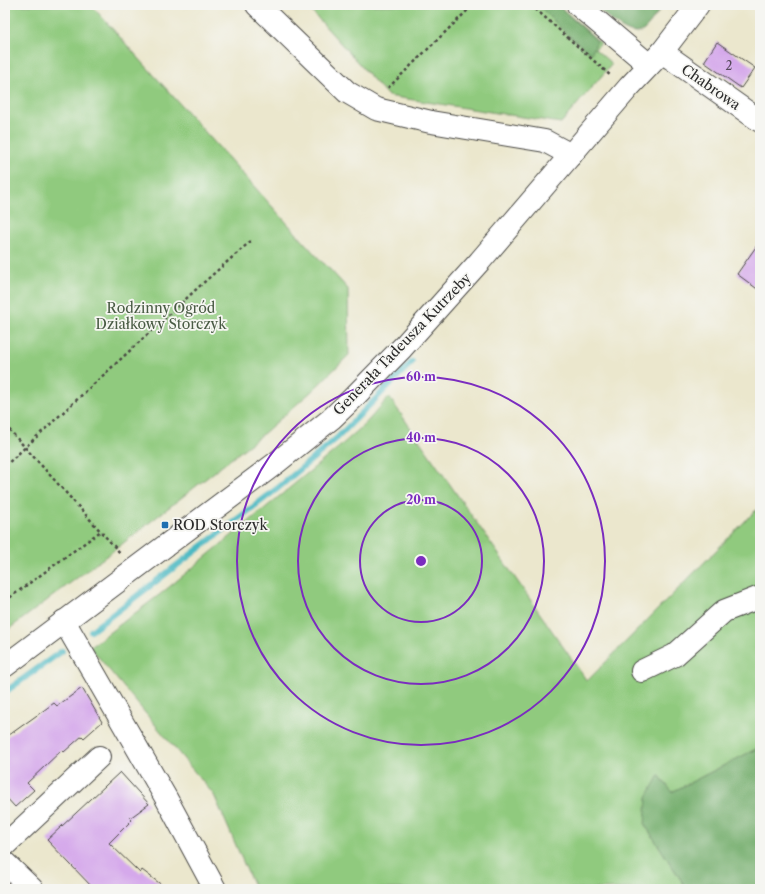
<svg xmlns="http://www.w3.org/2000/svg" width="765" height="894" font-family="'Libre Caslon Text',serif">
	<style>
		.green { fill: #90ca7e; stroke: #5e7a54 }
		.forest { fill: #74ae6d; stroke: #506c4c }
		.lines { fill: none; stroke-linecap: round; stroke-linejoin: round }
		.stream { stroke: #4bb9c3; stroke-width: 6 }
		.building { fill: #d5a9eb }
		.minor-casing { stroke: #484743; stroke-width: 24 }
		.path { stroke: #484743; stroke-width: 2.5; stroke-dasharray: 3 3; stroke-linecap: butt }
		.minor { stroke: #fff; stroke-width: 22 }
		.ring { fill: none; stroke: #7b2cbf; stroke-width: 2 }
		.poi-dot { fill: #1f6fb2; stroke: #f6f6f2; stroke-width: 1.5 }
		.labels { text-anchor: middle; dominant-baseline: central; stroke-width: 3.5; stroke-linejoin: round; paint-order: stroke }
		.number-label { font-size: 12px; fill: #564a5b }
		.street-label { font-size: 14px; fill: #2b2b2b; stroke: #f6f6f2 }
		.park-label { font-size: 14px; fill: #495b44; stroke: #f6f6f2 }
		.poi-label { font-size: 14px; fill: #2b2b2b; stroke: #f6f6f2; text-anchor: start }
		.centre { fill: #7b2cbf; stroke: #f6f6f2; stroke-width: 2 }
		.ring-label { font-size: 12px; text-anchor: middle; font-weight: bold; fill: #7b2cbf; stroke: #f6f6f2; stroke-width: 3.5; stroke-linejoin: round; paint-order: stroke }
	</style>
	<rect width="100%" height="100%" fill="#f6f6f2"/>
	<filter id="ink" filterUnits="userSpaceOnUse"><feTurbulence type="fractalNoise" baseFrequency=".025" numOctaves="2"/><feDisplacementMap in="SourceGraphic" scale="8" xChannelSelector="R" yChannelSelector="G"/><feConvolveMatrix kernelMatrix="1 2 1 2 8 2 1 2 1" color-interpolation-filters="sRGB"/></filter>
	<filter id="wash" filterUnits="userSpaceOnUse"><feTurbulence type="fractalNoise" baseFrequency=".012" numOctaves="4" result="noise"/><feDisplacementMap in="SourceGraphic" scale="16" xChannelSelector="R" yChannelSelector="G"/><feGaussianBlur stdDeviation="0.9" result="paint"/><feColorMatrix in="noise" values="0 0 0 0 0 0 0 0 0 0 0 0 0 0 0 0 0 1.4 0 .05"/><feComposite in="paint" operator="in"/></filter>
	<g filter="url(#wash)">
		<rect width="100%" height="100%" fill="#ebe7cd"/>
		<!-- green -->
		<g class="green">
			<polygon points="5,5 91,5 322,262 326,265 348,289 349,355 312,391 263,434 117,548 5,632"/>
			<polygon points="306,5 558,5 601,43 595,49 612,64 561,123 388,96"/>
			<polygon points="389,397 587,681 758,508 760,509 760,747 672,792 659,775 645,825 687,889 255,889 214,795 90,647 163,592 338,448 365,424"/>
		</g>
		<!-- forest -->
		<g class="forest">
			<polygon points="538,5 557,5 597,41 591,54 567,34"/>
			<path d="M594 5H663C657 13 651 24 644 30 630 42 605 14 594 5Z"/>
			<polygon points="760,747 760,889 687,889 645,825 647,797 659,775 672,792"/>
		</g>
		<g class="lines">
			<!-- stream -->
			<g class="stream">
				<polyline points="91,631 278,488 337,438 412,362"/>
				<polyline points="5,692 62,651"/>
			</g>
		</g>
		<g id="blocks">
			<!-- building -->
			<g class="building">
				<polygon points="717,42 755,68 741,88 704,62"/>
				<polygon points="760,241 760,291 737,274"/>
				<polygon points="82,688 102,722 84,738 82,736 64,752 62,750 27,783 34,790 15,807 5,796 5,738 54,703 57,706"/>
				<polygon points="120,772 149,804 130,818 132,820 109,843 140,873 142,870 167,889 94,889 47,840"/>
			</g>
		</g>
	</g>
	<g filter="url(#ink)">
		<use href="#blocks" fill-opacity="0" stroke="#484743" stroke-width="1"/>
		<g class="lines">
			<defs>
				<g id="minor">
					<polyline points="257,5 347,92 376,109 431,122 545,141 571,155"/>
					<polyline points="578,5 649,65"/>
					<polyline points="662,52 760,121"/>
					<polyline points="64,621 166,798 215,889"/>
					<polyline points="5,666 276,463 331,419 352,399 402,348 480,261 629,87 662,52 698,5"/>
					<polyline points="642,671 675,655 724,611 760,597"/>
					<polyline points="5,845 99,757"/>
					<polyline points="5,863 32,889"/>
				</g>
			</defs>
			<!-- minor casing -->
			<use href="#minor" class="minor-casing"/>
			<!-- path -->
			<g class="path">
				<polyline points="531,5 611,76"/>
				<polyline points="388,88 473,5"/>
				<polyline points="5,425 121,554"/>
				<polyline points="5,466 202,284 252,240"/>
				<polyline points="5,601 101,531"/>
			</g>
			<!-- minor -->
			<use href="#minor" class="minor"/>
		</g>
	</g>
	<!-- distance rings -->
	<g class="ring">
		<circle cx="421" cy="561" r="61"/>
		<circle cx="421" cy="561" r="123"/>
		<circle cx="421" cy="561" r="184"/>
	</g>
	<!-- markers -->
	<rect class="poi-dot" x="161" y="521" width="8" height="8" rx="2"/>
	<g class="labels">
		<!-- number labels -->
		<g class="number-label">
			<text x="729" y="65">2</text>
		</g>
		<!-- street labels -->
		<g class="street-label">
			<text transform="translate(711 87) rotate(35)">Chabrowa</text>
			<text transform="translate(402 344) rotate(-46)">Generała Tadeusza Kutrzeby</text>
		</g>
		<!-- park labels -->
		<g class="park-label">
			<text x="161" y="308">Rodzinny Ogród<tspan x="161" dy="16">Działkowy Storczyk</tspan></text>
		</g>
		<!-- poi labels -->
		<g class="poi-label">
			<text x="173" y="525">ROD Storczyk</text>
		</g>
	</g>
	<circle cx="421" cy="561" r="6" class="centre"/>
	<g class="ring-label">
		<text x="421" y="381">60 m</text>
		<text x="421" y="442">40 m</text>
		<text x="421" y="504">20 m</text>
	</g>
	<!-- margin -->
	<rect width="765" height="894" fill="none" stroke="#f6f6f2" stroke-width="20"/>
</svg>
